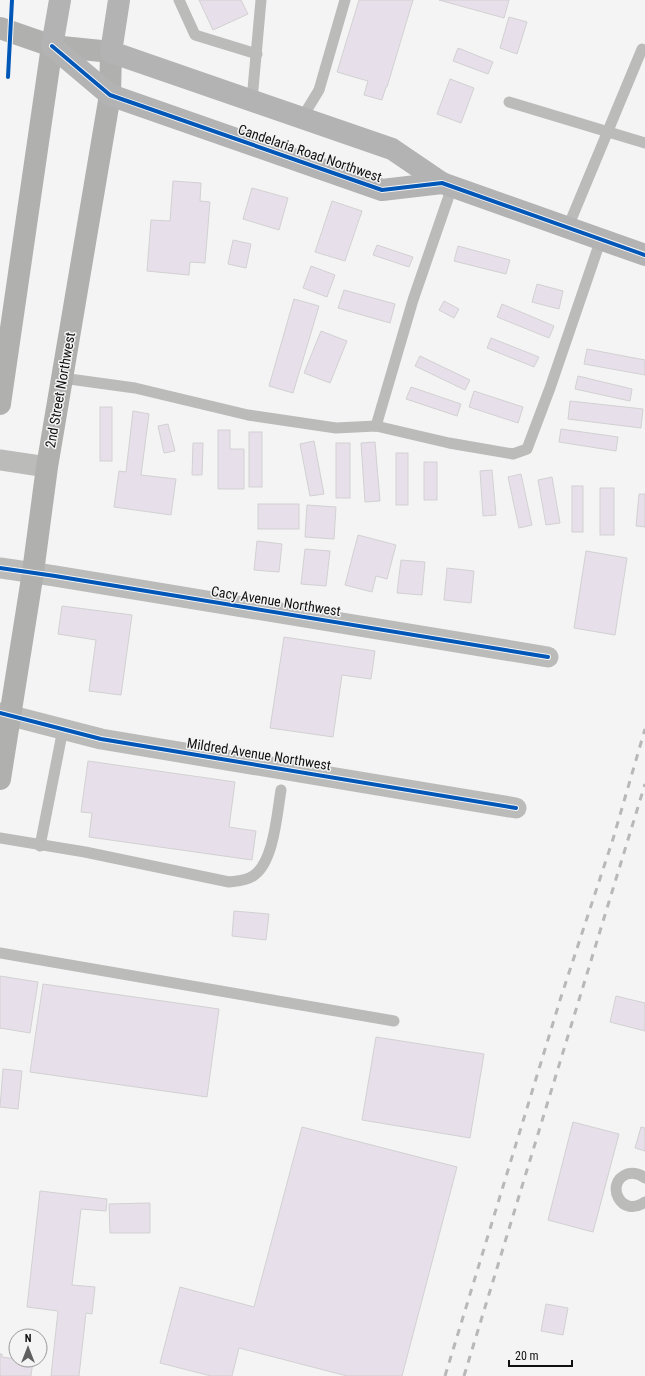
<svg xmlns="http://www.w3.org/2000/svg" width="645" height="1376" font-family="'Roboto Condensed',sans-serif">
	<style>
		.building { fill: #e7dfe9; stroke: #d2d1d2 }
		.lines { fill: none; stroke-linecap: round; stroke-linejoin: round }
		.lane { stroke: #bbbbba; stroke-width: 11 }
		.street { stroke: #bbbbba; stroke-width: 21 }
		.secondary { stroke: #b0b0af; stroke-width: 22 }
		.primary { stroke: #b3b3b4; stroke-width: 22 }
		.rail { stroke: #b8b8b8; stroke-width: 3; stroke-dasharray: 7 7; stroke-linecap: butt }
		.cycleway-casing { stroke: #f4f4f5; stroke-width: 6 }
		.cycleway { stroke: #0057b8; stroke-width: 4 }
		.labels { text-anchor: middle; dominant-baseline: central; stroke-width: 3; stroke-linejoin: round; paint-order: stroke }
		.street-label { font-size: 14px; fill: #101010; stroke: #f4f4f5 }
	</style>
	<rect width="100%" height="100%" fill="#f4f4f5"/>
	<!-- building -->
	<g class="building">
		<polygon points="199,0 241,0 248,14 213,30"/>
		<polygon points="359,0 413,0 387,87 386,87 382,100 364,95 368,81 337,72"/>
		<polygon points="439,0 509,0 504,18"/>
		<polygon points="509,17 527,22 517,54 500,48"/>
		<polygon points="458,48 493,62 488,74 453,61"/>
		<polygon points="450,79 474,88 461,123 437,114"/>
		<polygon points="173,181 201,183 200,201 210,202 205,263 190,262 189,275 147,271 151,220 170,221"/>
		<polygon points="252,188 288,198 279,230 243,219"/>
		<polygon points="332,201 362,211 345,261 315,252"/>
		<polygon points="233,240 251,244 246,268 228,264"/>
		<polygon points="377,245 413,257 409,267 373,255"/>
		<polygon points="458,246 510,260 506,274 454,261"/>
		<polygon points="311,266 335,275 327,297 303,288"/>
		<polygon points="537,284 563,291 559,309 532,302"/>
		<polygon points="344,290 395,304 390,323 338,308"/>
		<polygon points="294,299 319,306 293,393 269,386"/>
		<polygon points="444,301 459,309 454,318 439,310"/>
		<polygon points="502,304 554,326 549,338 497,317"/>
		<polygon points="321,331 347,341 330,383 304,373"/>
		<polygon points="491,338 539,357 534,367 487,348"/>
		<polygon points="587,349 645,360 645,375 584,364"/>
		<polygon points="420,356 470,380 465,390 415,366"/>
		<polygon points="578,376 632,389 630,401 575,389"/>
		<polygon points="411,387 461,404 457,416 406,399"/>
		<polygon points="474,391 523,407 518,423 469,407"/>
		<polygon points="570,401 643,409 641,428 568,419"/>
		<rect x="100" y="407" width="12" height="54"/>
		<polygon points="133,411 149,414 141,475 176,479 171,515 114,507 119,471 126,472"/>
		<polygon points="168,424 175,451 164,453 158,426"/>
		<polygon points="561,429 618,437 616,451 559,442"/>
		<polygon points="218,430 230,430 230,449 244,449 244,489 218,489"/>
		<rect x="249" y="432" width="13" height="55"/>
		<polygon points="314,441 324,494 310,496 300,444"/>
		<polygon points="375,442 380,501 365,502 361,443"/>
		<polygon points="193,443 203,443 202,475 192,475"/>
		<rect x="336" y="443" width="14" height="55"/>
		<rect x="396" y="453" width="12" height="52"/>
		<rect x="424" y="462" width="13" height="38"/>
		<polygon points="492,470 496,515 483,516 480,471"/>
		<polygon points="521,474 532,525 519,528 508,477"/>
		<polygon points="552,477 560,523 546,525 538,480"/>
		<rect x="572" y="486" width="11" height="46"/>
		<rect x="600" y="488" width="14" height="47"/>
		<polygon points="639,494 645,494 645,527 636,526"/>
		<rect x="258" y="504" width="41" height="25"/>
		<polygon points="307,505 336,507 334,539 305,537"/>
		<polygon points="358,535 396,545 387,579 376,576 372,592 345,585"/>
		<polygon points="257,541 282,544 279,572 254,570"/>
		<polygon points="305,549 330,551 326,586 301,584"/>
		<polygon points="586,551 627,558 615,635 574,628"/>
		<polygon points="401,560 425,562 422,595 397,593"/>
		<polygon points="447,568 474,571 471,603 444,600"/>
		<polygon points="62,606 132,615 121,695 89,691 96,640 58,634"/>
		<polygon points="284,637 375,651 371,679 342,675 333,737 270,728"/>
		<polygon points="88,761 235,782 229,827 256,831 252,860 89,837 92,813 81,812"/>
		<polygon points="234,911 269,914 266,940 232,936"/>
		<polygon points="0,976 38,982 30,1033 0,1028"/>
		<polygon points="43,984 219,1009 207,1097 30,1072"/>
		<polygon points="616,996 645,1003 645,1031 610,1022"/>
		<polygon points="376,1037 484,1054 470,1138 362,1120"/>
		<polygon points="3,1069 22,1071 18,1109 0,1107"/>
		<polygon points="573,1122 619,1134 593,1232 548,1220"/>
		<polygon points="302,1127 457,1167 402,1376 347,1376 239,1348 232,1376 211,1376 160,1363 180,1287 254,1307"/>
		<polygon points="641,1127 645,1128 645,1151 635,1148"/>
		<polygon points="40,1191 107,1199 106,1211 81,1209 72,1285 95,1287 92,1314 86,1313 79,1376 51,1376 58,1311 27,1307"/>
		<polygon points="150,1203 150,1233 110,1233 109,1204"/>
		<polygon points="546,1304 568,1308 563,1335 541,1331"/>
		<polygon points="0,1354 2,1354 2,1357 16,1359 16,1360 33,1361 31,1376 0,1376"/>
	</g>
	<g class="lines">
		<!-- lane -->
		<g class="lane">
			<polyline points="179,0 195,35 257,54"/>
			<polyline points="252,100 261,0"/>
			<polyline points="509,102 645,143"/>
			<polyline points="302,118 319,90 345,0"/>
			<polyline points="568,227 642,49"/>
			<polyline points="62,378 135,388 248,415 336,428 376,426 449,443 513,454 527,449 550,388 601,239"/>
			<polyline points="376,426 413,300 452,187"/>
			<path d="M0 838 85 852 229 882C237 881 246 881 253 876 274 863 277 813 281 790"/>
			<polyline points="40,846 63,729"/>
			<polyline points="0,953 394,1021"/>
			<path d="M645 1178C640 1174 634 1172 627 1174 604 1183 621 1219 645 1202"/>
		</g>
		<!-- street -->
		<g class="street">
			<polyline points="0,460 47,467"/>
			<polyline points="0,568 55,576 548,657"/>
			<polyline points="0,713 101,739 516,808"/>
		</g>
		<!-- secondary -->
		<g class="secondary">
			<polyline points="0,28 52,46 111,52 110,95 47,467 33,572 0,779"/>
			<polyline points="0,404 52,46"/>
		</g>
		<!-- primary -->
		<g class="primary">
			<polyline points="60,0 52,46 110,95 382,190 442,183"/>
			<polyline points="119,0 111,52 392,149 442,183 645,255"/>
		</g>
		<!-- rail -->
		<g class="rail">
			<polyline points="445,1376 561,997 613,839 645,729"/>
			<polyline points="464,1376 645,784"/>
		</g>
		<defs>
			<g id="cycleway">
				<polyline points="52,46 110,95 382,190 442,183 645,255"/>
				<polyline points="8,77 12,0"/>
				<polyline points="0,568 55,576 548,657"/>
				<polyline points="0,713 101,739 516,808"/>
			</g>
		</defs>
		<!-- cycleway casing -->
		<use href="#cycleway" class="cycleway-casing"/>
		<!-- cycleway -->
		<use href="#cycleway" class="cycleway"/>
	</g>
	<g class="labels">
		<!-- street labels -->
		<g class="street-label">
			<text transform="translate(310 153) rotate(19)">Candelaria Road Northwest</text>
			<text transform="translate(60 390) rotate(-80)">2nd Street Northwest</text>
			<text transform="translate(276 601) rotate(9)">Cacy Avenue Northwest</text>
			<text transform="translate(259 754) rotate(9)">Mildred Avenue Northwest</text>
		</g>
	</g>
	<!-- north arrow -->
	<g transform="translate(28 1348)"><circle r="19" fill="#f4f4f5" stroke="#999999"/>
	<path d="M0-3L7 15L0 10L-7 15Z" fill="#606060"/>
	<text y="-6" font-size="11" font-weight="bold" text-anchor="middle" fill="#101010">N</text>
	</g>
	<!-- scale -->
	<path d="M509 1360v6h63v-6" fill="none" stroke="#101010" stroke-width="2"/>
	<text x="515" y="1360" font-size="12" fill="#101010" stroke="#f4f4f5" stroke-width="3" paint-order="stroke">20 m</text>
</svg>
